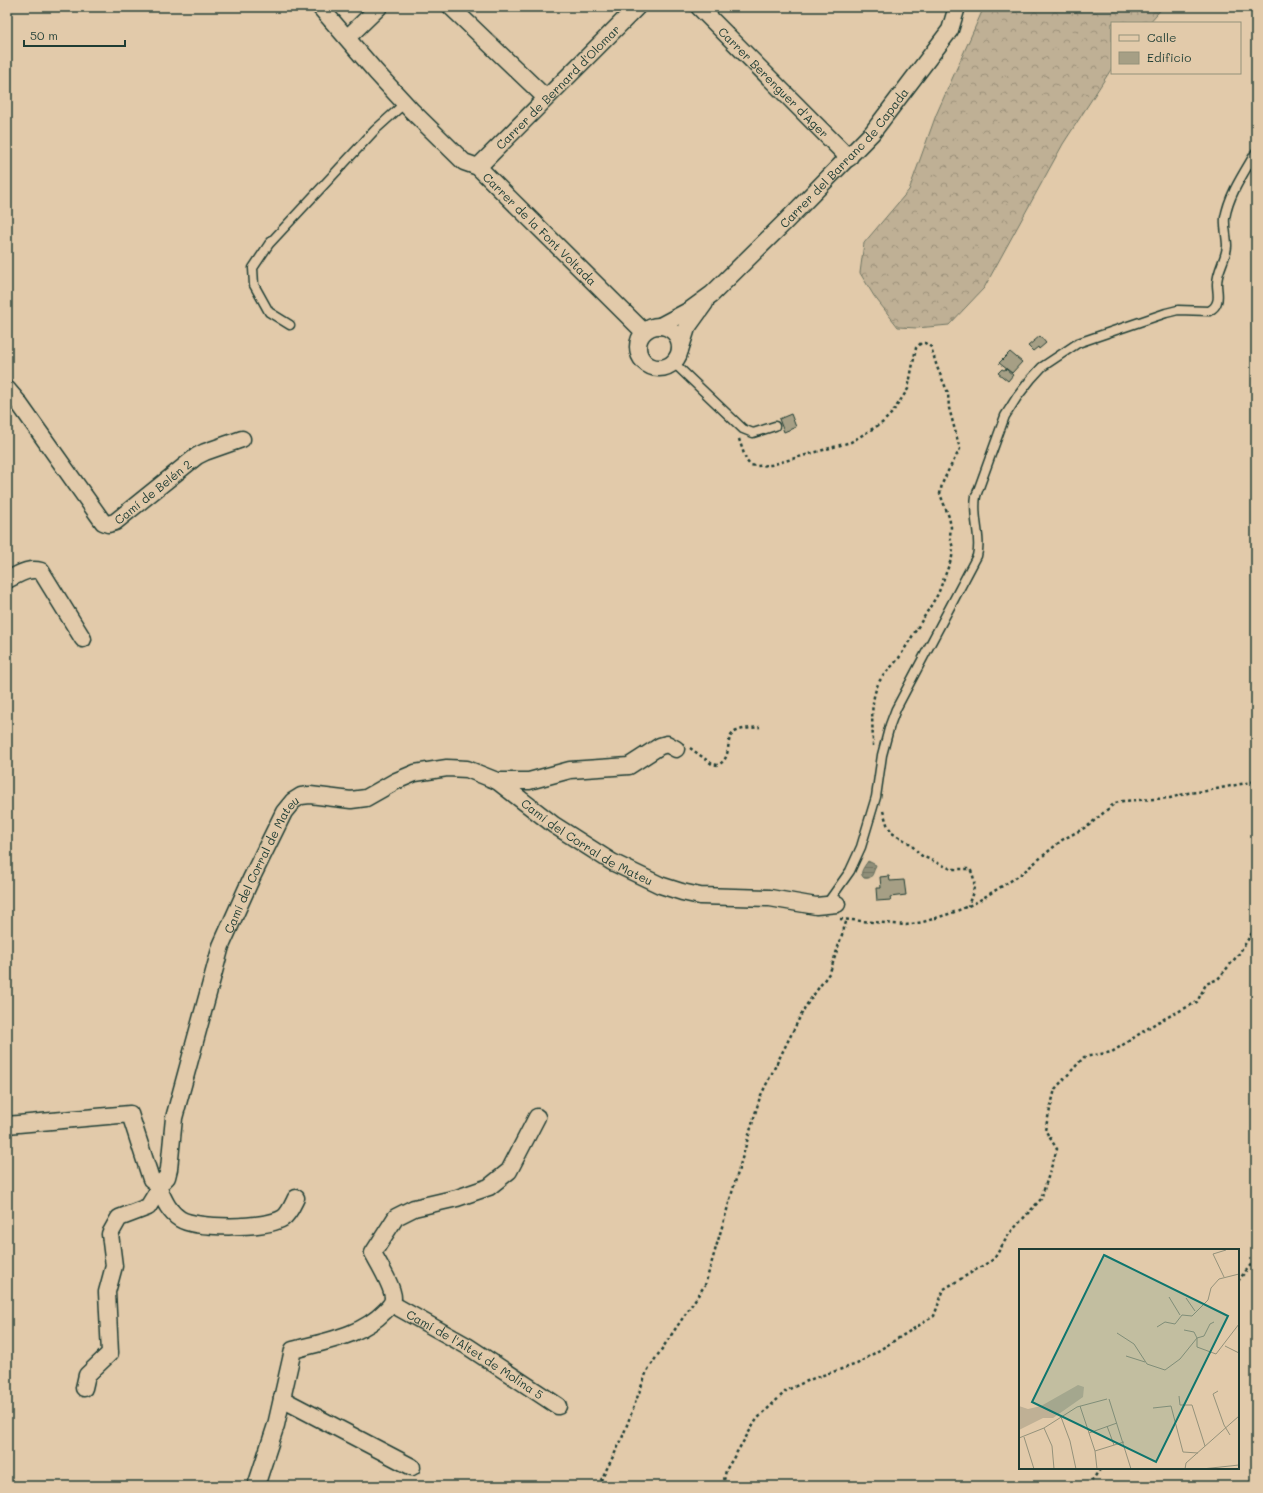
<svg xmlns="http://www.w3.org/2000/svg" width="1263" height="1493" font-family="Mali,sans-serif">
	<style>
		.forest { fill: url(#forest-crowns); stroke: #6f7664 }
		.water { fill: url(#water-rules); stroke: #636e5d }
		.building { fill: #a69f85; stroke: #1f3d34 }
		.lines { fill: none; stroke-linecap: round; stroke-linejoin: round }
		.service-casing { stroke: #1f3d34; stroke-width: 11 }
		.minor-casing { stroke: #1f3d34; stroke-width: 19 }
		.path { stroke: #1f3d34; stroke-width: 2.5; stroke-dasharray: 3 3; stroke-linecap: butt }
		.service { stroke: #e2caaa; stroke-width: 8 }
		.minor { stroke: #e2caaa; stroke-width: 16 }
		.labels { text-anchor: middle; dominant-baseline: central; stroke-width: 3; stroke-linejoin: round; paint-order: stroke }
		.street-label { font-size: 12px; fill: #1f3d34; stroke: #e2caaa }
		.inset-road { fill: none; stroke: #94927b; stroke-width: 1 }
		.view { fill: #0f766e; fill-opacity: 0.15; stroke: #0f766e; stroke-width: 2 }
		.inset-edge { fill: none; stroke: #1f3d34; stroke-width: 2 }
	</style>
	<defs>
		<pattern id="forest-crowns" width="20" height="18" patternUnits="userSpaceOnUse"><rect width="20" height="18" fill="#bfb095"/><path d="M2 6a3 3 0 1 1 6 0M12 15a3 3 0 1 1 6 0" fill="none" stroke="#9b907a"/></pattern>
		<pattern id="water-rules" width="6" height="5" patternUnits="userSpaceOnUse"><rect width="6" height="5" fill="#908f79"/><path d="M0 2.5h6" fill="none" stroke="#757664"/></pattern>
	</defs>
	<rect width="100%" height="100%" fill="#e2caaa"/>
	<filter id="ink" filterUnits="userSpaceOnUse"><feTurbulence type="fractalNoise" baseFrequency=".025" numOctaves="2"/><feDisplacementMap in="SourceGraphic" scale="8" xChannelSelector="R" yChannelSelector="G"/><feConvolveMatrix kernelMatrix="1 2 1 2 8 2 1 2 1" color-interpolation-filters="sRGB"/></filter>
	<g filter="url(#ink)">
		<!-- forest -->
		<polygon class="forest" points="984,7 1163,7 1149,23 1112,23 1112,68 1063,144 984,288 949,325 917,328 898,327 874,296 860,273 864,243 909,190 936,115"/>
		<!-- water -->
		<path class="water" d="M868 861 876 865C873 872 873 880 864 878 858 873 865 866 868 861Z"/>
		<!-- building -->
		<g class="building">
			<polygon points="1040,336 1046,343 1039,349 1038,347 1033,351 1028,346"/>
			<polygon points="1010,352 1022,362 1012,373 999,363"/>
			<polygon points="1002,369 1004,370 1006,369 1013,375 1008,381 998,373"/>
			<polygon points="791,414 796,427 784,432 779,419"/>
			<polygon points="889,876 890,881 904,880 906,895 890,897 891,900 877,901 876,888 881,888 880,877"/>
		</g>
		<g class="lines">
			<defs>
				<g id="service">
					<polyline points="290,325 269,312 254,285 253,268 269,244 375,130 405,103"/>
					<polyline points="674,363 743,429 753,433 775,426"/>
					<path d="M826 905 850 871 861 847 876 797 882 755 890 725 896 709 977 556C982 537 972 518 976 496L1005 416 1017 397 1031 379 1042 367 1078 343 1166 313 1178 310 1209 311C1213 309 1216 306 1217 302 1219 297 1217 290 1217 284 1217 270 1226 260 1227 246 1227 237 1224 227 1225 218 1229 194 1244 173 1256 152"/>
				</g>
				<g id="minor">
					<path id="s1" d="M320 7 376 72 411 110 464 162 478 167 644 332"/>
					<polyline points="451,7 546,98"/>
					<path id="s2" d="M699 7 849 158"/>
					<polyline points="347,38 379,7"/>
					<path id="s3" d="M478 167 637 7"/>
					<circle cx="659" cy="347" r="21"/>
					<path id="s4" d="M660 326 690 310 712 294 785 222 872 133 950 30 957 7"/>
					<polyline points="680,350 687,328 705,303"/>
					<path id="s5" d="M7 389 18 402 103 522 108 524 115 522 197 456 205 452 242 439"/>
					<path d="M7 580C18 575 28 567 41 571L83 639"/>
					<polyline points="497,781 529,781 570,770 629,766 660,746 667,744 676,749"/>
					<path id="s6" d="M7 1125 130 1114 151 1179 155 1182 159 1183 163 1181 167 1177 169 1169 174 1118 221 946 251 879 284 812 293 801 301 796 310 795 351 800 366 798 396 781 415 773 447 768 467 769 497 781 554 825 612 862 660 885 682 892 700 896 770 898 816 906 837 904"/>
					<path d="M159 1189C164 1200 169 1212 180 1219 196 1229 266 1229 283 1218 289 1214 293 1204 296 1198"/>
					<path id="s7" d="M392 1304 467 1346 558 1406"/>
					<polyline points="84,1388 87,1375 110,1353 107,1292 114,1266 110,1234 119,1218 148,1207 159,1189 159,1183"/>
					<polyline points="282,1399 412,1467"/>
					<path d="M256 1486 276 1425 293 1350C326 1341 361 1336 385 1311 389 1307 393 1304 393 1298 393 1287 379 1264 373 1253L396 1217 414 1208 457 1198 489 1187 509 1171 537 1117"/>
				</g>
			</defs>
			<!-- service casing -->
			<use href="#service" class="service-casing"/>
			<!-- minor casing -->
			<use href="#minor" class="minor-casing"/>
			<!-- path -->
			<g class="path">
				<path d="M739 439 746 460 750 465 757 466 771 465 851 442 882 423 892 413 908 389 916 348 921 343H925L931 347 937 367 948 393 949 408 960 449 948 471 942 484 940 494 949 517 951 527 950 536 953 549 952 557 938 594 899 658C893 666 884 673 879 682 869 702 873 725 873 746"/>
				<path d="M690 748 712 764 718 765C735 756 722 737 737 731 744 728 753 728 760 727"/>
				<path d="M883 811 887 824 892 833 909 843 922 856 951 869H970C978 884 973 891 968 906"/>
				<polyline points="840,919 906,925 923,922 952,913 975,903 1020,875 1062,840 1088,826 1115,803 1123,801 1170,798 1188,793 1206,791 1256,781"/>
				<polyline points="1238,1281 1256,1258"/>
				<polyline points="598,1486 621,1441 647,1371 705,1285 760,1097 805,1007 830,972 847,919"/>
				<polyline points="723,1486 726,1470 757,1419 787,1390 814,1378 857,1364 934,1316 944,1289 994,1259 1009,1234 1041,1199 1057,1149 1045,1130 1055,1089 1084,1057 1112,1052 1156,1023 1197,1002 1206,984 1218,979 1238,955 1256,927"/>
				<polyline points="1088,1486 1101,1468"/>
			</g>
			<!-- service -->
			<use href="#service" class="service"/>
			<!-- minor -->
			<use href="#minor" class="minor"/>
		</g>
	</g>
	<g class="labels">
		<!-- street labels -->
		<g class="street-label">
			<text stroke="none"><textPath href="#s2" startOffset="106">Carrer Berenguer d'Ager</textPath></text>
			<text stroke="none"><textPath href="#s3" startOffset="113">Carrer de Bernard d'Olomar</textPath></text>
			<text stroke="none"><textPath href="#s4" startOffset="251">Carrer del Barranc de Capada</textPath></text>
			<text stroke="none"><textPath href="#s1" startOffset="314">Carrer de la Font Voltada</textPath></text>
			<text stroke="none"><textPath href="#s5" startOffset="225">Camí de Belén 2</textPath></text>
			<text stroke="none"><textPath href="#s6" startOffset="935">Camí del Corral de Mateu</textPath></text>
			<text stroke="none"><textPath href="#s6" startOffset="540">Camí del Corral de Mateu</textPath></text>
			<text stroke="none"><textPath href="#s7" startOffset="97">Camí de l'Altet de Molina 5</textPath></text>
		</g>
	</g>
	<!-- overview -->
	<g transform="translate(1019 1249)">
		<rect width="220" height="220" fill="#e2caaa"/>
		<path d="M59 136 65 138 64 148 34 169H24L0 181V157L9 160 22 157Z" fill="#bfb095"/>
		<path class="inset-road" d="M205 28 194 5 207 1M150 48 161 66M167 49 176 62M138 78 146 73 156 75 163 66 173 67 189 51 192 39 200 30 220 25M165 81 175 83 178 89M98 84 115 95 128 115 146 121 161 110 178 89V98L197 105 220 75M178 89 185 87 191 75 195 73M206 97 220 104M107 107 126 113M199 142 194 145 205 176 211 186M160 147 161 156H173L186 197M90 150 112 220M61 157 76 202 78 220M134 159 152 157 164 203 179 204M42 168 51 192 57 220M88 177 95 196M25 179 33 197 35 220M70 184 98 174M5 188 15 220M0 189 25 179 58 158 88 150M76 202 105 193M166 220 167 214 220 167M183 220 220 216"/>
		<path class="view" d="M85 6 209 67 137 213 13 153Z"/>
		<rect width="220" height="220" class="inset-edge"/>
	</g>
	<!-- margin -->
	<rect width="1263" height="1493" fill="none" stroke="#e2caaa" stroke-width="24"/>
	<rect x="12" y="12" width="1239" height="1469" fill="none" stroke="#1f3d34" stroke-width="1.5" filter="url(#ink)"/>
	<!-- legend -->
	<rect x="1111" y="22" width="130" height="52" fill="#e2caaa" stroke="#94927b"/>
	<rect x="1119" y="35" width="20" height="6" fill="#e2caaa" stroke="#94927b"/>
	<text x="1147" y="42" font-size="12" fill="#1f3d34">Calle</text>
	<rect x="1119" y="52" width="20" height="12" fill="#a69f85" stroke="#94927b"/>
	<text x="1147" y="62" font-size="12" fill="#1f3d34">Edificio</text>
	<!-- scale -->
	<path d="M24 40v6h101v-6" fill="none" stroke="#1f3d34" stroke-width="2"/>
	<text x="30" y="40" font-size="12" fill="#1f3d34" stroke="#e2caaa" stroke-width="3" paint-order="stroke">50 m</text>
</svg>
